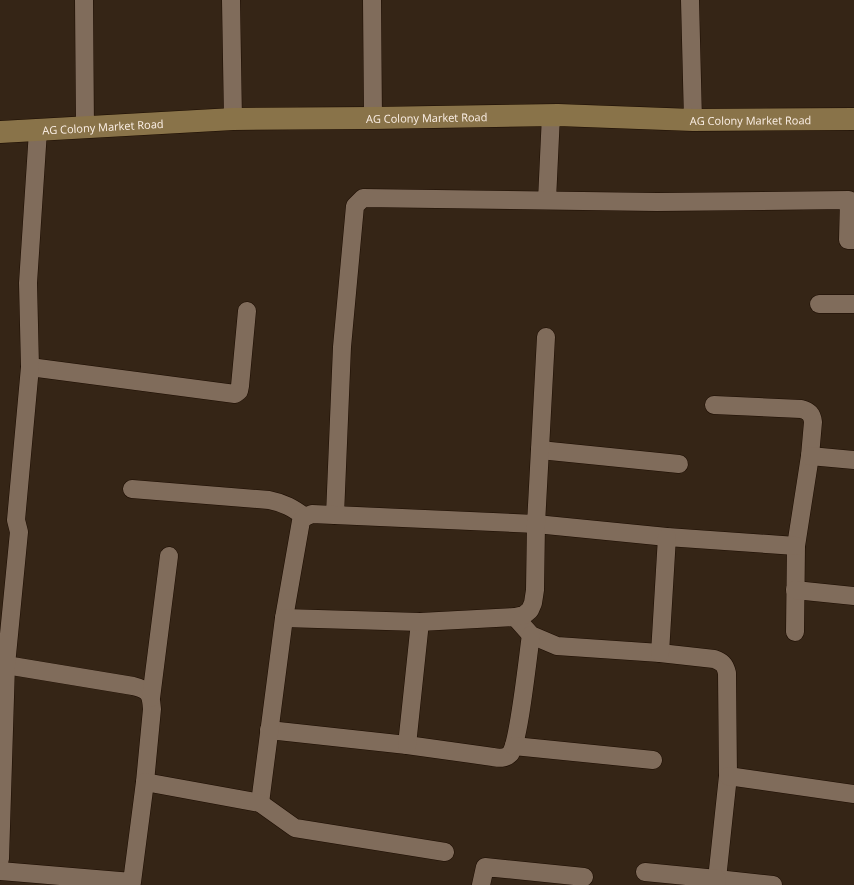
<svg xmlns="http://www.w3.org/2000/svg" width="854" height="885" font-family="'Open Sans',sans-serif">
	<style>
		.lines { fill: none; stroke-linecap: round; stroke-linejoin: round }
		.street-casing { stroke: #1c0d02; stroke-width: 19 }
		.secondary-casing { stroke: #1c0d02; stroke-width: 23 }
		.street { stroke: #806c5b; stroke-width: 18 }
		.secondary { stroke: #897349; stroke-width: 22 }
		.labels { text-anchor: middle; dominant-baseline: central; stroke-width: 3.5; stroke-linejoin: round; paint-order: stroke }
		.street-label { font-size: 11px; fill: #fcf0e7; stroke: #352516 }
	</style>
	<rect width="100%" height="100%" fill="#352516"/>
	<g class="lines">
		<defs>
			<g id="street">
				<polyline points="84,0 85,128"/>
				<polyline points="231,0 233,119"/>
				<polyline points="372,0 373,118"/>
				<polyline points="690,0 693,120"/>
				<polyline points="547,200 551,115"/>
				<polyline points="819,304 854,304"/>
				<polyline points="30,367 235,394 239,391 240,386 247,311"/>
				<path d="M714 405 801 409C809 411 812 414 813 422L810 456 796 546 795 632"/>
				<polyline points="540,450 679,464"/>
				<polyline points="810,456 854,460"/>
				<path d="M132 489 269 500C284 503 293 508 305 517"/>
				<polyline points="335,515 342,347 355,206 363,198 657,202 849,200 848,240 854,240"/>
				<polyline points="795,590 854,596"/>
				<path d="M515 617 531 635 557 646 660 653 714 659C722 662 725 664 727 673L728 776 717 879 773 885"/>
				<polyline points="284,618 301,521 305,517 312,514 536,524 667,537 796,546"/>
				<polyline points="660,653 667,537"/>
				<path d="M6 665 133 686C149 690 151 693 152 709L145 782"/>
				<polyline points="151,698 169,556"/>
				<path d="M269 730 407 745 493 757C499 758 505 759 510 754 519 743 528 654 531 635"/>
				<polyline points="407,745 420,622"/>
				<polyline points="514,746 653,760"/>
				<polyline points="728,776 854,794"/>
				<polyline points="260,803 284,618 420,622 515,617 524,615 530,610 533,603 535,590 536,524 546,337"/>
				<polyline points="0,859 6,665 19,532 16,520 30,367 28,283 38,131"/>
				<polyline points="0,871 132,882 145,782 260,803 295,828 445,852"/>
				<polyline points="645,872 717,879 716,885"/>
				<polyline points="481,885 485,867 584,877"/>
			</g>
			<g id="secondary">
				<path id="s1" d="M0 132 233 119 373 118 558 115 693 120 854 119"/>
			</g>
		</defs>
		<!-- street casing -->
		<use href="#street" class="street-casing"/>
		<!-- secondary casing -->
		<use href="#secondary" class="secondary-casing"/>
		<!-- street -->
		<use href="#street" class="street"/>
		<!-- secondary -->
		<use href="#secondary" class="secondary"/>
	</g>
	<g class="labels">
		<!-- street labels -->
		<g class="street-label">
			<text stroke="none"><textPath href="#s1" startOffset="427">AG Colony Market Road</textPath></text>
			<text stroke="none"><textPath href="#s1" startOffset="751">AG Colony Market Road</textPath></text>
			<text stroke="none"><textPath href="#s1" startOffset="103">AG Colony Market Road</textPath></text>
		</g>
	</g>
</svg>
